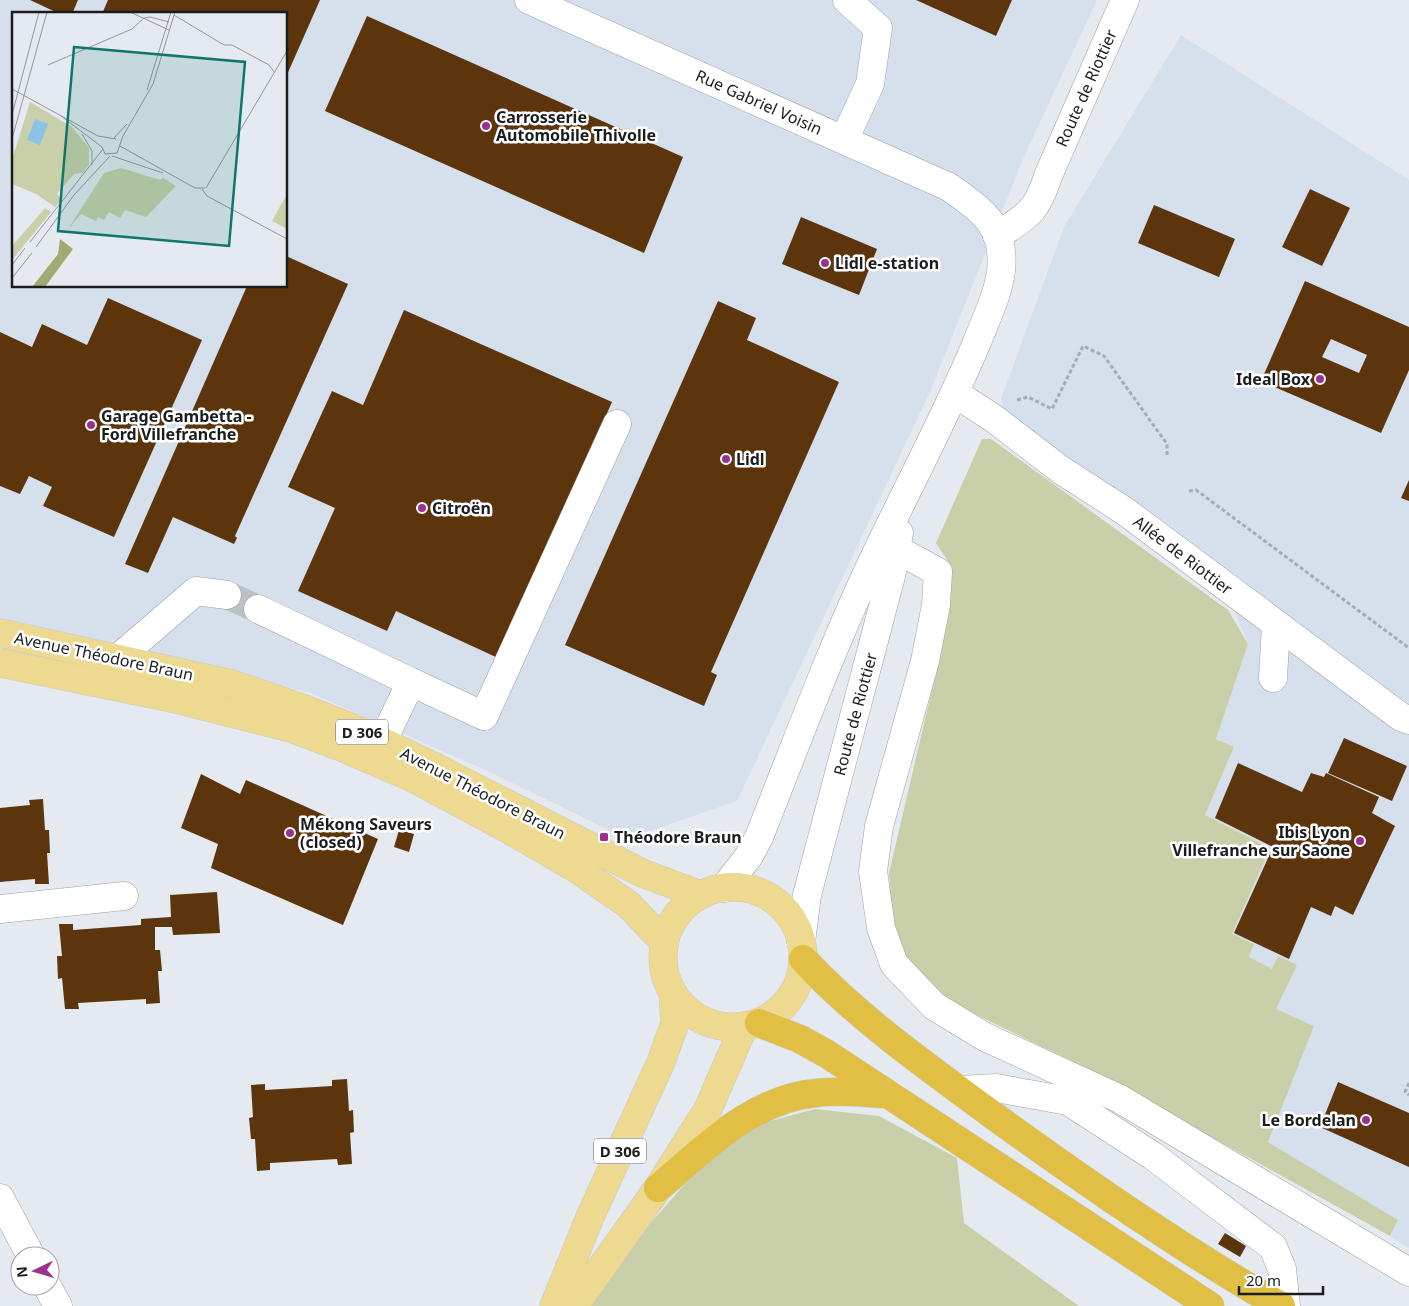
<svg xmlns="http://www.w3.org/2000/svg" width="1409" height="1306" font-family="'Noto Sans',sans-serif">
	<style>
		.built { fill: #d5e0ec; fill-rule: evenodd }
		.green { fill: #c9d0a9 }
		.building { fill: #5c350d; fill-rule: evenodd }
		.lines { fill: none; stroke-linecap: round; stroke-linejoin: round }
		.minor-tunnel { stroke: #bcc1c6; stroke-width: 28; stroke-dasharray: 28 14; stroke-linecap: butt }
		.minor-casing { stroke: #9ca1a6; stroke-width: 29 }
		.major-casing { stroke: #c8c9c9; stroke-width: 29 }
		.highway-casing { stroke: #c8c9c9; stroke-width: 29 }
		.path { stroke: #a8acb1; stroke-width: 3; stroke-dasharray: 4 2.5; stroke-linecap: butt }
		.minor { stroke: #fff; stroke-width: 28 }
		.major { stroke: #edd98f; stroke-width: 28 }
		.highway { stroke: #e1bf44; stroke-width: 28 }
		.poi-dot { fill: #9d2f8f; stroke: #fff; stroke-width: 2 }
		.labels { text-anchor: middle; dominant-baseline: central; stroke-width: 5; stroke-linejoin: round; paint-order: stroke }
		.shield { fill: #fff; stroke: #5f6062; stroke-width: 1 }
		.shield-label { font-size: 15px; font-weight: bold; fill: #1a1c1e }
		.street-label { font-size: 16px; fill: #1a1c1e; stroke: #fff }
		.poi-label { font-size: 16px; font-weight: bold; fill: #1a1c1e; stroke: #fff; text-anchor: start }
		.inset-road { fill: none; stroke: #94989c; stroke-width: 1 }
		.view { fill: #0f766e; fill-opacity: 0.15; stroke: #0f766e; stroke-width: 2.5 }
		.inset-edge { fill: none; stroke: #1a1c1e; stroke-width: 2.5 }
	</style>
	<rect width="100%" height="100%" fill="#e5eaf0"/>
	<!-- built -->
	<g class="built">
		<path d="M0 0H1097L1023 159 930 392 737 801 627 839 492 773 311 693 221 670 0 623ZM14 14H286V286H14Z"/>
		<polygon points="1181,35 1409,180 1409,1248 1390,1236 1397,1220 1268,1142 1313,1026 1276,1009 1278,956 1272,969 1248,957 1254,944 1232,934 1270,848 1205,815 1234,748 1216,739 1248,644 1233,608 1013,445 1001,399 1064,227"/>
	</g>
	<!-- green -->
	<g class="green">
		<polygon points="982,439 991,439 1228,610 1248,644 1216,739 1234,747 1205,815 1270,848 1232,934 1254,944 1249,957 1272,969 1278,956 1297,965 1276,1009 1314,1026 1268,1142 1398,1220 1390,1236 1094,1072 940,997 906,965 893,925 889,873 939,660 952,567 936,543"/>
		<polygon points="815,1109 879,1116 957,1158 964,1223 1079,1306 588,1306 609,1271 703,1163 759,1124"/>
	</g>
	<!-- building -->
	<g class="building">
		<polygon points="30,0 78,0 72,14 60,14"/>
		<polygon points="108,0 320,0 286,77 286,14 102,14"/>
		<polygon points="916,0 1012,0 996,36"/>
		<polygon points="367,16 683,157 644,253 325,111"/>
		<polygon points="1310,189 1350,208 1322,266 1282,247"/>
		<polygon points="1154,205 1235,239 1219,277 1138,243"/>
		<polygon points="801,217 877,249 859,295 782,264"/>
		<polygon points="286,256 348,284 235,536 237,538 234,544 173,517 148,573 125,564 247,286 286,286"/>
		<path d="M1305 281 1409 327V370L1381 433 1261 381ZM1331 339 1367 355 1359 373 1322 357Z"/>
		<polygon points="108,298 202,340 114,537 43,506 52,487 29,476 20,494 0,486 0,332 32,347 42,324 87,345"/>
		<polygon points="718,301 756,318 747,340 839,382 711,672 717,675 704,706 565,645"/>
		<polygon points="404,310 612,402 498,658 396,611 387,631 298,591 335,508 288,487 332,391 363,405"/>
		<polygon points="1409,480 1409,501 1401,498"/>
		<polygon points="1344,738 1407,766 1392,801 1328,773"/>
		<polygon points="1238,763 1302,792 1311,773 1324,777 1326,773 1379,797 1372,813 1395,826 1353,915 1335,906 1331,916 1311,907 1289,959 1234,933 1273,847 1215,818"/>
		<polygon points="201,774 240,794 246,780 378,839 343,925 211,868 218,844 181,828"/>
		<polygon points="43,799 45,830 49,830 50,853 47,853 49,884 35,884 35,879 0,882 0,808 30,805 29,800"/>
		<polygon points="399,830 414,834 409,852 394,847"/>
		<polygon points="217,892 220,933 173,935 172,927 155,927 155,950 160,950 162,971 158,971 160,1003 146,1004 146,999 78,1003 79,1009 65,1009 62,978 58,979 57,956 62,956 59,924 73,924 73,930 141,925 141,919 171,917 170,895"/>
		<polygon points="347,1079 349,1111 353,1110 354,1132 350,1133 352,1164 338,1165 337,1159 270,1163 270,1170 257,1171 255,1139 251,1139 249,1118 253,1117 251,1085 265,1084 265,1090 332,1086 332,1080"/>
		<polygon points="1338,1082 1409,1113 1409,1167 1320,1127"/>
		<polygon points="1225,1233 1246,1246 1240,1257 1218,1244"/>
	</g>
	<g class="lines">
		<!-- minor-tunnel -->
		<polyline class="minor-tunnel" points="227,595 258,609"/>
		<defs>
			<g id="minor">
				<path d="M529 0 949 187C981 210 1006 225 1001 271 998 295 986 319 977 342 947 414 910 483 876 554 832 646 797 742 759 837L749 856 724 888"/>
				<polyline points="844,140 870,84 878,28 847,0"/>
				<path d="M997 236C1027 216 1037 212 1048 176L1125 0"/>
				<polyline points="956,394 993,418 1061,470 1126,512 1401,717 1409,720"/>
				<polyline points="896,549 938,572 936,605 925,661 879,826 873,871 881,928 894,964 934,1006 985,1037 1120,1099 1409,1272"/>
				<polyline points="258,609 411,682"/>
				<polyline points="117,659 196,591 227,595"/>
				<polyline points="1273,678 1276,625"/>
				<polyline points="382,742 411,682 484,716 617,424"/>
				<polyline points="0,909 124,896"/>
				<polyline points="801,942 807,895 891,576 899,533"/>
				<polyline points="959,1090 996,1088 1068,1101 1153,1156 1273,1247 1282,1269 1286,1306"/>
				<polyline points="0,1198 31,1256"/>
				<polyline points="47,1286 58,1306"/>
			</g>
			<g id="major">
				<polyline points="0,633 232,684 302,708 358,730 433,766 642,873 701,895"/>
				<polyline points="0,663 176,699 290,728 341,747 413,778 508,829 577,869 629,905 664,942"/>
				<circle cx="733" cy="957" r="70"/>
				<polyline points="554,1306 590,1217 661,1062 675,1023 673,993"/>
				<polyline points="574,1306 658,1188 708,1109 744,1026"/>
			</g>
			<g id="highway">
				<path d="M803 959C858 1018 925 1065 990 1113 1084 1181 1180 1248 1281 1306"/>
				<polyline points="759,1023 800,1039 827,1054 1210,1306"/>
				<path d="M658 1188C705 1148 752 1099 816 1093 839 1090 862 1093 885 1094"/>
			</g>
		</defs>
		<!-- minor casing -->
		<use href="#minor" class="minor-casing"/>
		<!-- major casing -->
		<use href="#major" class="major-casing"/>
		<!-- highway casing -->
		<use href="#highway" class="highway-casing"/>
		<!-- path -->
		<g class="path">
			<polyline points="1017,400 1028,397 1052,409 1083,346 1104,356 1167,444 1167,455"/>
			<polyline points="1189,491 1196,490 1409,648"/>
			<polyline points="1409,1083 1405,1092 1409,1095"/>
		</g>
		<!-- minor -->
		<use href="#minor" class="minor"/>
		<!-- major -->
		<use href="#major" class="major"/>
		<!-- highway -->
		<use href="#highway" class="highway"/>
	</g>
	<!-- markers -->
	<g class="poi-dot">
		<circle cx="486" cy="126" r="5"/>
		<circle cx="825" cy="263" r="5"/>
		<circle cx="1320" cy="379" r="5"/>
		<circle cx="91" cy="425" r="5"/>
		<circle cx="726" cy="459" r="5"/>
		<circle cx="422" cy="508" r="5"/>
		<circle cx="290" cy="833" r="5"/>
		<rect x="599" y="832" width="10" height="10" rx="2.5"/>
		<circle cx="1360" cy="841" r="5"/>
		<circle cx="1366" cy="1120" r="5"/>
	</g>
	<g class="labels">
		<!-- shield labels -->
		<g class="shield">
			<rect x="336" y="719.5" width="52" height="25" rx="4"/>
			<rect x="594" y="1138.5" width="52" height="25" rx="4"/>
		</g>
		<g class="shield-label">
			<text x="362" y="732">D 306</text>
			<text x="620" y="1151">D 306</text>
		</g>
		<!-- street labels -->
		<g class="street-label">
			<text transform="translate(1086 88) rotate(-66)">Route de Riottier</text>
			<text transform="translate(759 102) rotate(24)">Rue Gabriel Voisin</text>
			<text transform="translate(1183 555) rotate(37)">Allée de Riottier</text>
			<text transform="translate(104 656) rotate(12)">Avenue Théodore Braun</text>
			<text transform="translate(855 714) rotate(-75)">Route de Riottier</text>
			<text transform="translate(483 793) rotate(27)">Avenue Théodore Braun</text>
		</g>
		<!-- poi labels -->
		<g class="poi-label">
			<text x="496" y="117">Carrosserie<tspan x="496" dy="18">Automobile Thivolle</tspan></text>
			<text x="835" y="263">Lidl e-station</text>
			<text x="1310" y="379" text-anchor="end">Ideal Box</text>
			<text x="101" y="416">Garage Gambetta -<tspan x="101" dy="18">Ford Villefranche</tspan></text>
			<text x="736" y="459">Lidl</text>
			<text x="432" y="508">Citroën</text>
			<text x="300" y="824">Mékong Saveurs<tspan x="300" dy="18">(closed)</tspan></text>
			<text x="1350" y="832" text-anchor="end">Ibis Lyon<tspan x="1350" dy="18">Villefranche sur Saone</tspan></text>
			<text x="614" y="837">Théodore Braun</text>
			<text x="1356" y="1120" text-anchor="end">Le Bordelan</text>
		</g>
	</g>
	<!-- overview -->
	<g transform="translate(12 12)">
		<rect width="275" height="275" fill="#e5eaf0"/>
		<path d="M18 90 60 115 77 136V152L71 161 62 162 45 182 50 188 43 195 24 182 0 172V148ZM109 156 148 168 151 166 164 174 134 205 113 198 108 206 97 200 92 208 86 205 84 209 69 202 56 217 92 161ZM275 182V217L260 209ZM33 196 39 200 0 248V234Z" fill="#c9d0a9"/>
		<path d="M48 227 61 237 33 275H20L46 242Z" fill="#a2aa73"/>
		<path d="M23 107 36 112 28 133 15 128Z" fill="#8cc2e6"/>
		<path class="inset-road" d="M118 0 157 18M162 3 212 33H220L257 53 263 61M132 6 138 5 157 10M36 53 120 17 132 6M0 77 86 124 104 127M135 78 159 0M0 103 27 0M49 104 90 135 93 142 105 141 111 124 141 72 163 0M70 122 80 139V153M102 126 115 112M0 127 35 0M108 134 183 176H193M100 144 151 161M194 176 275 39M190 177 195 184 275 227M18 230 91 137M24 235 62 183 98 144M0 253 13 236M0 266 20 241"/>
		<path class="view" d="M62 35 233 50 217 234 46 219Z"/>
		<rect width="275" height="275" class="inset-edge"/>
	</g>
	<!-- north arrow -->
	<g transform="translate(35 1271) rotate(265)"><circle r="24" fill="#ffffff" stroke="#a3a4a5"/>
	<path d="M0-4L9 19L0 12L-9 19Z" fill="#9d2f8f"/>
	<text y="-8" font-size="14" font-weight="bold" text-anchor="middle" fill="#1a1c1e">N</text>
	</g>
	<!-- scale -->
	<path d="M1239 1286v8h84v-8" fill="none" stroke="#1a1c1e" stroke-width="2.5"/>
	<text x="1246" y="1286" font-size="15" fill="#1a1c1e" stroke="#ffffff" stroke-width="4" paint-order="stroke">20 m</text>
</svg>
